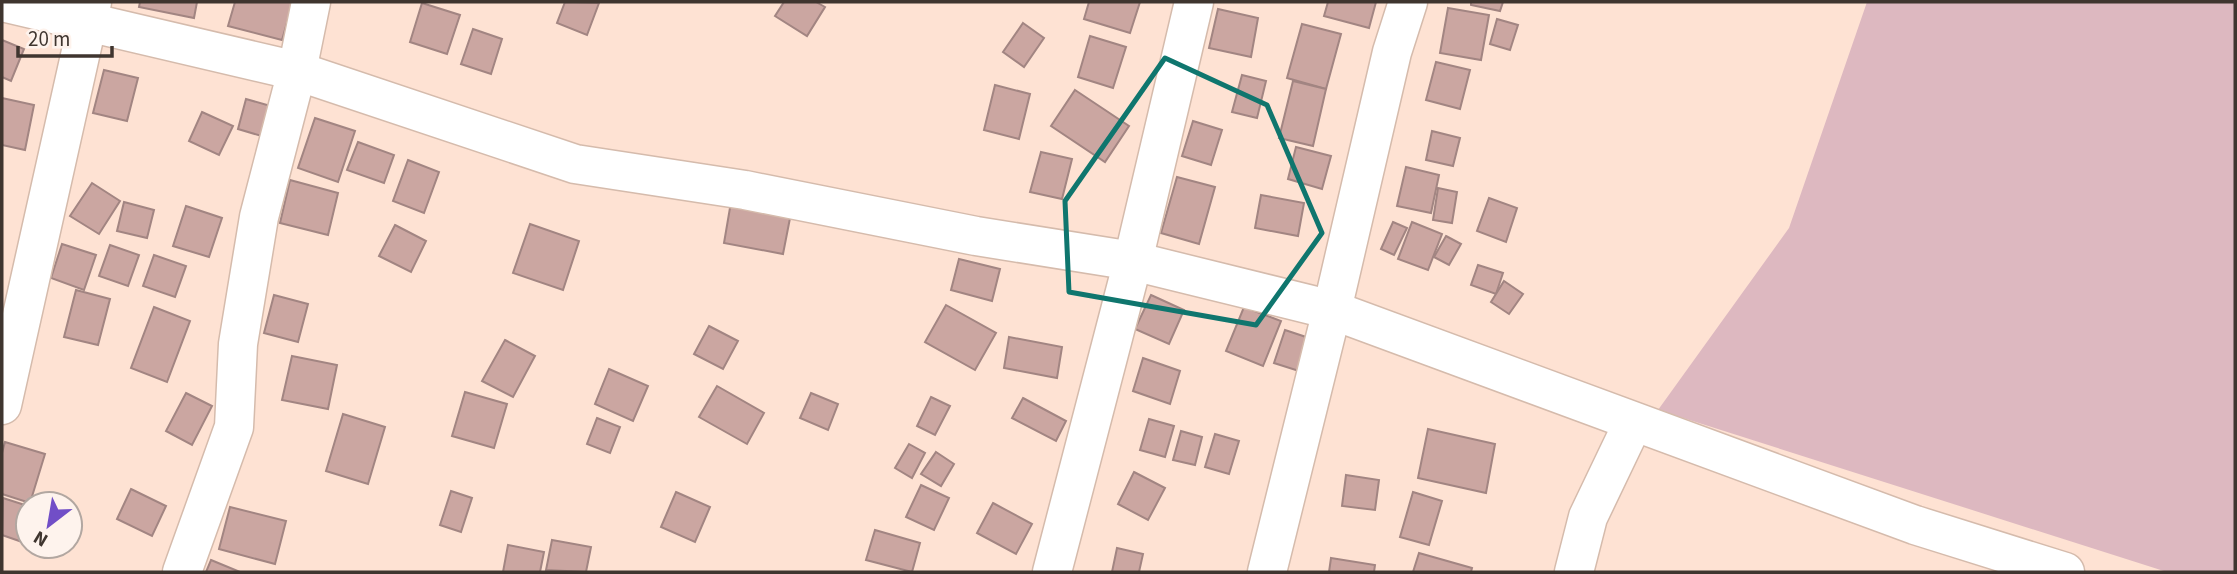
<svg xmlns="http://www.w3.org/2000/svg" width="2237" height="574" font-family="'Source Sans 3',sans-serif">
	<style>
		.water { fill: #ddb8c0 }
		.building { fill: #cba6a1; stroke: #a28582; stroke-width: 2 }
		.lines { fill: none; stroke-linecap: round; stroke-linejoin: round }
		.minor-casing { stroke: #d5bbac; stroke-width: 41 }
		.minor { stroke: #fff; stroke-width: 38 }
		.marked { fill: none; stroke: #0f766e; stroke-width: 5; stroke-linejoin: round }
	</style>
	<rect width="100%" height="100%" fill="#fee2d3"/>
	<!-- water -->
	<polygon class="water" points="1867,2 2235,2 2235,572 2167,572 1658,410 1789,228"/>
	<!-- building -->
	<g class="building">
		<polygon points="140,2 197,2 194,18 139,7"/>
		<polygon points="235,2 293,2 282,40 228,26"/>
		<polygon points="565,2 599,3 587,35 557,23"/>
		<polygon points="784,2 816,2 825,7 807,36 775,16"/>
		<polygon points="1089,2 1140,2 1130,33 1084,19"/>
		<polygon points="1328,2 1376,2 1369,28 1324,16"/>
		<polygon points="1471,2 1503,2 1500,11 1471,5"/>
		<polygon points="422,3 460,15 447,54 410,42"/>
		<polygon points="1448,8 1489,15 1481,60 1440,53"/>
		<polygon points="1218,9 1258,18 1251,57 1209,48"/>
		<polygon points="1497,19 1518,25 1510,50 1490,44"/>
		<polygon points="1023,23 1044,38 1024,67 1003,52"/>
		<polygon points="1302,24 1341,34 1326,89 1287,78"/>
		<polygon points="473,29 502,39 491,74 461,64"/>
		<polygon points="1090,36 1126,47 1113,88 1078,77"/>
		<polygon points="2,40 24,49 11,81 2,77"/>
		<polygon points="1436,62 1470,70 1460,109 1426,100"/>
		<polygon points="104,70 138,78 127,121 93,113"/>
		<polygon points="1242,75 1266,81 1257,118 1232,112"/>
		<polygon points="1293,81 1326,89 1313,146 1279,138"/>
		<polygon points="995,85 1030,94 1019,139 984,130"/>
		<polygon points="1075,90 1129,126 1105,162 1051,126"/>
		<polygon points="2,98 34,105 25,150 2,145"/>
		<polygon points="246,99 274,107 265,137 238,129"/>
		<polygon points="202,112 233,126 219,155 189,141"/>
		<polygon points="315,118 355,131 338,182 298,168"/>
		<polygon points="1193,121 1222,130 1211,165 1182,156"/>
		<polygon points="1432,131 1460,138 1453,166 1426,160"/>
		<polygon points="358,142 394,155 384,183 347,170"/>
		<polygon points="1296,147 1331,156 1322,189 1288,179"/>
		<polygon points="1041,152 1072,159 1062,199 1030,192"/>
		<polygon points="408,160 439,172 424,213 393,201"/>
		<polygon points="1406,167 1439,175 1431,213 1397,206"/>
		<polygon points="1177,177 1215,187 1199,244 1161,233"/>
		<polygon points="290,180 338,193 328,235 280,223"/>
		<polygon points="92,183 120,201 99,234 70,216"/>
		<polygon points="1438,188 1457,192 1452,223 1433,220"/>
		<polygon points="1261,195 1304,203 1298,236 1255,228"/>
		<polygon points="1489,198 1517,208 1506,242 1477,231"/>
		<polygon points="124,202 154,210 147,238 117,231"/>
		<polygon points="731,202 791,213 783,254 724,243"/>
		<polygon points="186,206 222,218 209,257 173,246"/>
		<polygon points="1393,222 1407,228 1394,255 1381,249"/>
		<polygon points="1412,222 1442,234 1428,270 1398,259"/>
		<polygon points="530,224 579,241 563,290 513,273"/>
		<polygon points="395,225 426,241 411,272 379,256"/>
		<polygon points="1446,236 1461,244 1449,265 1434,257"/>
		<polygon points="62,244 96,255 84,290 51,278"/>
		<polygon points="110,245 139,255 128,286 99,276"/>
		<polygon points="154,255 186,266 175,297 143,286"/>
		<polygon points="959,259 1000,269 992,301 951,290"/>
		<polygon points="1478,265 1503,273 1496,294 1471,285"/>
		<polygon points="1504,281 1523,294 1509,314 1491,302"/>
		<polygon points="76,290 110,299 98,345 64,337"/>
		<polygon points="274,295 308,304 298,342 264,333"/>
		<polygon points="1151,295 1184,310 1169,344 1135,329"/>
		<polygon points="946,305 996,333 975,370 925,342"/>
		<polygon points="154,307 190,321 167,382 131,368"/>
		<polygon points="1244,307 1281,321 1263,366 1226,351"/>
		<polygon points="709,326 738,341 723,369 694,354"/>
		<polygon points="1285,330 1309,338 1299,371 1274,363"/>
		<polygon points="1009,337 1062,347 1057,378 1004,368"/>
		<polygon points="505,340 535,356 513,397 482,381"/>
		<polygon points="292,356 337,365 328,409 282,400"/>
		<polygon points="1143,358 1180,371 1170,404 1133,391"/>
		<polygon points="609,369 648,386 633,421 595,404"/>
		<polygon points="717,386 764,413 747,444 699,417"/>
		<polygon points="465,392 507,404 494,448 452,436"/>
		<polygon points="186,393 212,406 192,445 166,431"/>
		<polygon points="811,393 838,404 828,430 800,418"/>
		<polygon points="931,397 950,406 935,435 917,426"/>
		<polygon points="1023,398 1066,421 1056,441 1012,418"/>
		<polygon points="343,414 385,427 368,484 326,471"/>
		<polygon points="597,418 620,427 610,453 587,444"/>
		<polygon points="1149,419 1174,426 1165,457 1140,450"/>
		<polygon points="1428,429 1495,444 1486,493 1418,478"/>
		<polygon points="1181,431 1202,437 1195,465 1173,460"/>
		<polygon points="1215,434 1239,441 1229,474 1205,467"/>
		<polygon points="5,442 45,454 30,503 2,494 2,453"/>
		<polygon points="909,444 925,453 912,478 895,468"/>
		<polygon points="936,452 954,464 941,486 921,474"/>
		<polygon points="1134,472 1165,488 1148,520 1118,504"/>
		<polygon points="1346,475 1379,480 1375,510 1342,506"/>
		<polygon points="921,485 949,498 934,530 906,517"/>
		<polygon points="131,489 166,506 152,536 117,519"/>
		<polygon points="451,491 472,498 461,532 440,525"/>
		<polygon points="676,492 710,507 695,542 661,527"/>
		<polygon points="1413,492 1442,501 1429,545 1400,537"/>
		<polygon points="3,498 28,506 28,544 2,535"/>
		<polygon points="993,503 1032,524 1016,554 977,533"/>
		<polygon points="230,507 286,521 275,564 219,549"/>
		<polygon points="875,530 920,543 912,572 866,560"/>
		<polygon points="552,540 591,547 586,572 546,570"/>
		<polygon points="508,545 544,552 540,572 503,572"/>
		<polygon points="1117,548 1143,554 1139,572 1112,572"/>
		<polygon points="1419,553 1472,568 1471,572 1413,572"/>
		<polygon points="1331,558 1375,565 1374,572 1329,572"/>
		<polygon points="211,560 240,572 206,572"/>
	</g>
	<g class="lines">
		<defs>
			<g id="minor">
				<polyline points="2,2 297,71 575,164 745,190 976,236 1133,261 1332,310 1915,525 2065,572"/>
				<polyline points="2,405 92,2"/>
				<polyline points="182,572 234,427 238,344 259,217 297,71 311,2"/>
				<polyline points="1052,572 1133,261 1194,2"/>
				<polyline points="1267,572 1332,310 1392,52 1408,2"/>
				<polyline points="1574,572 1588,517 1633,423"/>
			</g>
		</defs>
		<!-- minor casing -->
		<use href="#minor" class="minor-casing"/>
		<!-- minor -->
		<use href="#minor" class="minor"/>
	</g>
	<!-- marked area -->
	<path class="marked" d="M1165 58 1267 105 1322 233 1256 325 1069 292 1065 201Z"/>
	<!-- border -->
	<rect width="2237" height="574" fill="none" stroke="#3f352f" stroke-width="7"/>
	<!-- north arrow -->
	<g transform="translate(49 525) rotate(211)"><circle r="33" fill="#fef3ed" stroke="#b2a7a1" stroke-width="2"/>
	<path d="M0-5L12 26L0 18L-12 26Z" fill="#714ec7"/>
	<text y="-10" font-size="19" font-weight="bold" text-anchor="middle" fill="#3f352f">N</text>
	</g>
	<!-- scale -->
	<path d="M18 46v10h94v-10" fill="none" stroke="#3f352f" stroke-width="3.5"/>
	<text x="28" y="46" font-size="21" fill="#3f352f" stroke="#fef3ed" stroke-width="5" paint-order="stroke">20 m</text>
</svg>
